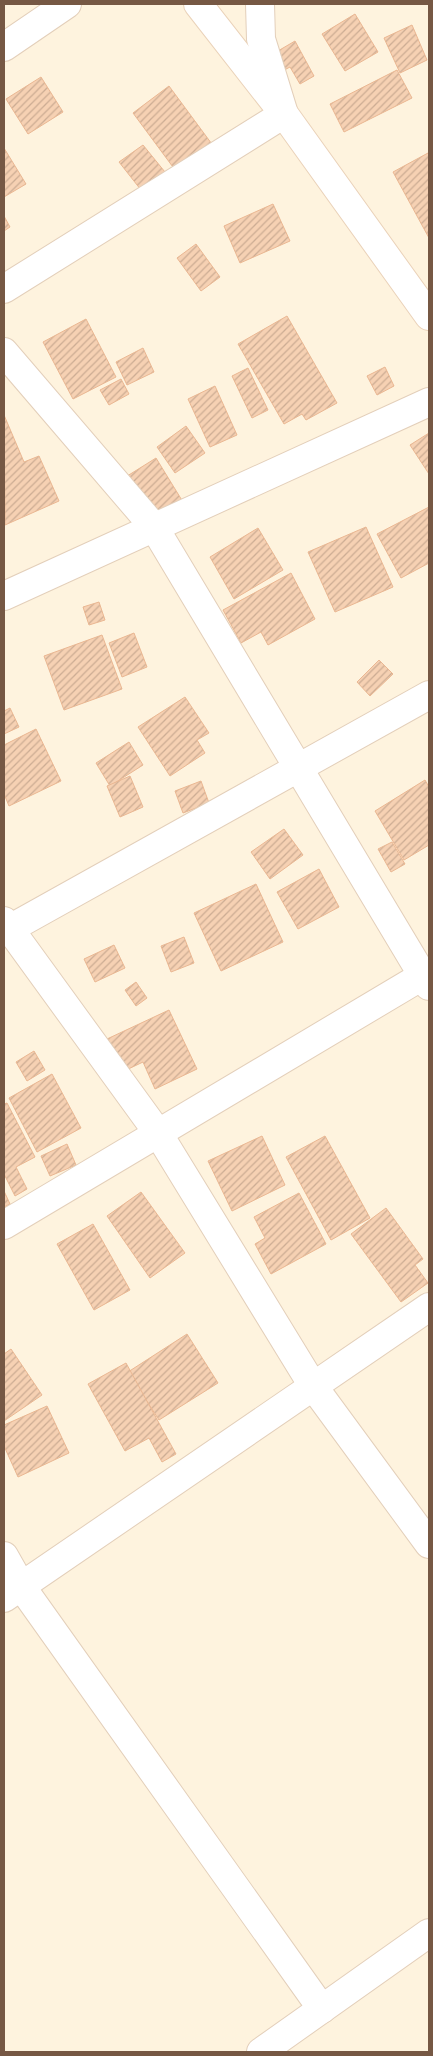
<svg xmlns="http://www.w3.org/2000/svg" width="433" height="2056" font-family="Helvetica,sans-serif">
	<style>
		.building { fill: url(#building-hatch); stroke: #eab792 }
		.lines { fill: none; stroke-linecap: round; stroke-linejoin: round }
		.street-casing { stroke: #e3cfba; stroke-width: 30 }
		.secondary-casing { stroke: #ead2b9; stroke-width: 30 }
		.street { stroke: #fff; stroke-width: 28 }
		.secondary { stroke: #fff; stroke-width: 28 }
	</style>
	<defs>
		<pattern id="building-hatch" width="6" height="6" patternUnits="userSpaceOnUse" patternTransform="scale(1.25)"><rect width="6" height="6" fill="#f6d1b3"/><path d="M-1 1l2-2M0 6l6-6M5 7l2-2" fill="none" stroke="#ccac93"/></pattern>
	</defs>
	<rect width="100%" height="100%" fill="#fef3de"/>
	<!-- building -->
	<g class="building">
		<polygon points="355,14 378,52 345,71 322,34"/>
		<polygon points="412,25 427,60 400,73 384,38"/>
		<polygon points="295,41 314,76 300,84 290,67 275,75 266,58"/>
		<polygon points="397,70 412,98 344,132 330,104"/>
		<polygon points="41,77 63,112 28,134 6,99"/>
		<polygon points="169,86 220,155 184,182 133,113"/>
		<polygon points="143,145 165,172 141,190 119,162"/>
		<polygon points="4,148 26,184 4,197"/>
		<polygon points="428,153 429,155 429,238 393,172"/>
		<polygon points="273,204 290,241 240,263 224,226"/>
		<polygon points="4,216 10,227 4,231"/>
		<polygon points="196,244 220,277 201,291 177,258"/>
		<polygon points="287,316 337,403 306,420 302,414 284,424 238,344"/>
		<polygon points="86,319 116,377 73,399 43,342"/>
		<polygon points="143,348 154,372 127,385 116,362"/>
		<polygon points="385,367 394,386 377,395 367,376"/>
		<polygon points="248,368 268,410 252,418 232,376"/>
		<polygon points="121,379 129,394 109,405 100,390"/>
		<polygon points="215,386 237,435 210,447 188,399"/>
		<polygon points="4,415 24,462 39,456 59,501 5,525"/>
		<polygon points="186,426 205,453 175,473 157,447"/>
		<polygon points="429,433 429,474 410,445"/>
		<polygon points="156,458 183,502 151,521 124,478"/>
		<polygon points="429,507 429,563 401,578 377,534"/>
		<polygon points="366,527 393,587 335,612 308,552"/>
		<polygon points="258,528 283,570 234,599 210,557"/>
		<polygon points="291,573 315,619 268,645 261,632 241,643 223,610"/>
		<polygon points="99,602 105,620 89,625 83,607"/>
		<polygon points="134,633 147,667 122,677 109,643"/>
		<polygon points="102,635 122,689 64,710 44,656"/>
		<polygon points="379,660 393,674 370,696 357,682"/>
		<polygon points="185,697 209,733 197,740 205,753 170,776 138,727"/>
		<polygon points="10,708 19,727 4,734 4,711"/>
		<polygon points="36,729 61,781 9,806 4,794 4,745"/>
		<polygon points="129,742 143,765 110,786 96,763"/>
		<polygon points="130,776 143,807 120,817 107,786"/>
		<polygon points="425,780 429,787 429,845 404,860 375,811"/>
		<polygon points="201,781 209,803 183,813 175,791"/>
		<polygon points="284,829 303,855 270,879 251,852"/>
		<polygon points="392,842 405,864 391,872 378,849"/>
		<polygon points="319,869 339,907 298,929 277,892"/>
		<polygon points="256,884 283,942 221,971 194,913"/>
		<polygon points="184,937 194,963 171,972 161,946"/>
		<polygon points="114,945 125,968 95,982 84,959"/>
		<polygon points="136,982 147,998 136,1006 125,990"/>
		<polygon points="169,1010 197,1069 155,1089 143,1062 122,1072 107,1039"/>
		<polygon points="34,1051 45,1070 27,1081 16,1062"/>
		<polygon points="52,1074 81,1128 37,1152 9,1098"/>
		<polygon points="7,1103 35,1157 16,1167 27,1189 15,1196 4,1174 4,1104"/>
		<polygon points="262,1136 285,1185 232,1211 208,1161"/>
		<polygon points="325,1136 370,1218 331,1240 286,1157"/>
		<polygon points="67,1144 76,1165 50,1176 41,1156"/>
		<polygon points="4,1191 10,1204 4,1207"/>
		<polygon points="141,1192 185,1253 150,1278 107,1216"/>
		<polygon points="299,1193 326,1244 271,1274 255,1244 265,1238 254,1217"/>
		<polygon points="386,1208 423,1259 415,1265 428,1283 401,1302 351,1234"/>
		<polygon points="93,1224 130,1290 94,1310 57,1244"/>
		<polygon points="187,1334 218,1383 159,1420 128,1372"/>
		<polygon points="11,1349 42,1395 4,1421 4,1354"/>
		<polygon points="126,1363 176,1454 162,1462 149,1438 125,1451 88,1384"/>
		<polygon points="47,1406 69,1453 18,1477 4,1446 4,1425"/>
	</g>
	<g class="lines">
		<defs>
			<g id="street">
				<polyline points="4,47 67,4"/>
				<polyline points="4,289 284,114 261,39 260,4"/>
				<polyline points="4,352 154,527 429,986"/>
				<polyline points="4,596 429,402"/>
				<polyline points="4,921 158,1133 313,1386 429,1544"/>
				<polyline points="4,932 429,695"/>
				<polyline points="4,1225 429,972"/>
				<polyline points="4,1556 21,1586 322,2009"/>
				<polyline points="4,1598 429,1307"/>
				<polyline points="261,2052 429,1933"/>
			</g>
			<polyline id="secondary" points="198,4 284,114 429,316"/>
		</defs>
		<!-- street casing -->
		<use href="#street" class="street-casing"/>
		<!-- secondary casing -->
		<use href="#secondary" class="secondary-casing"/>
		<!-- street -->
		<use href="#street" class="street"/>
		<!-- secondary -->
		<use href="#secondary" class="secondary"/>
	</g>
	<!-- border -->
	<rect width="433" height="2056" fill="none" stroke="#765844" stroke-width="10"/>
</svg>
